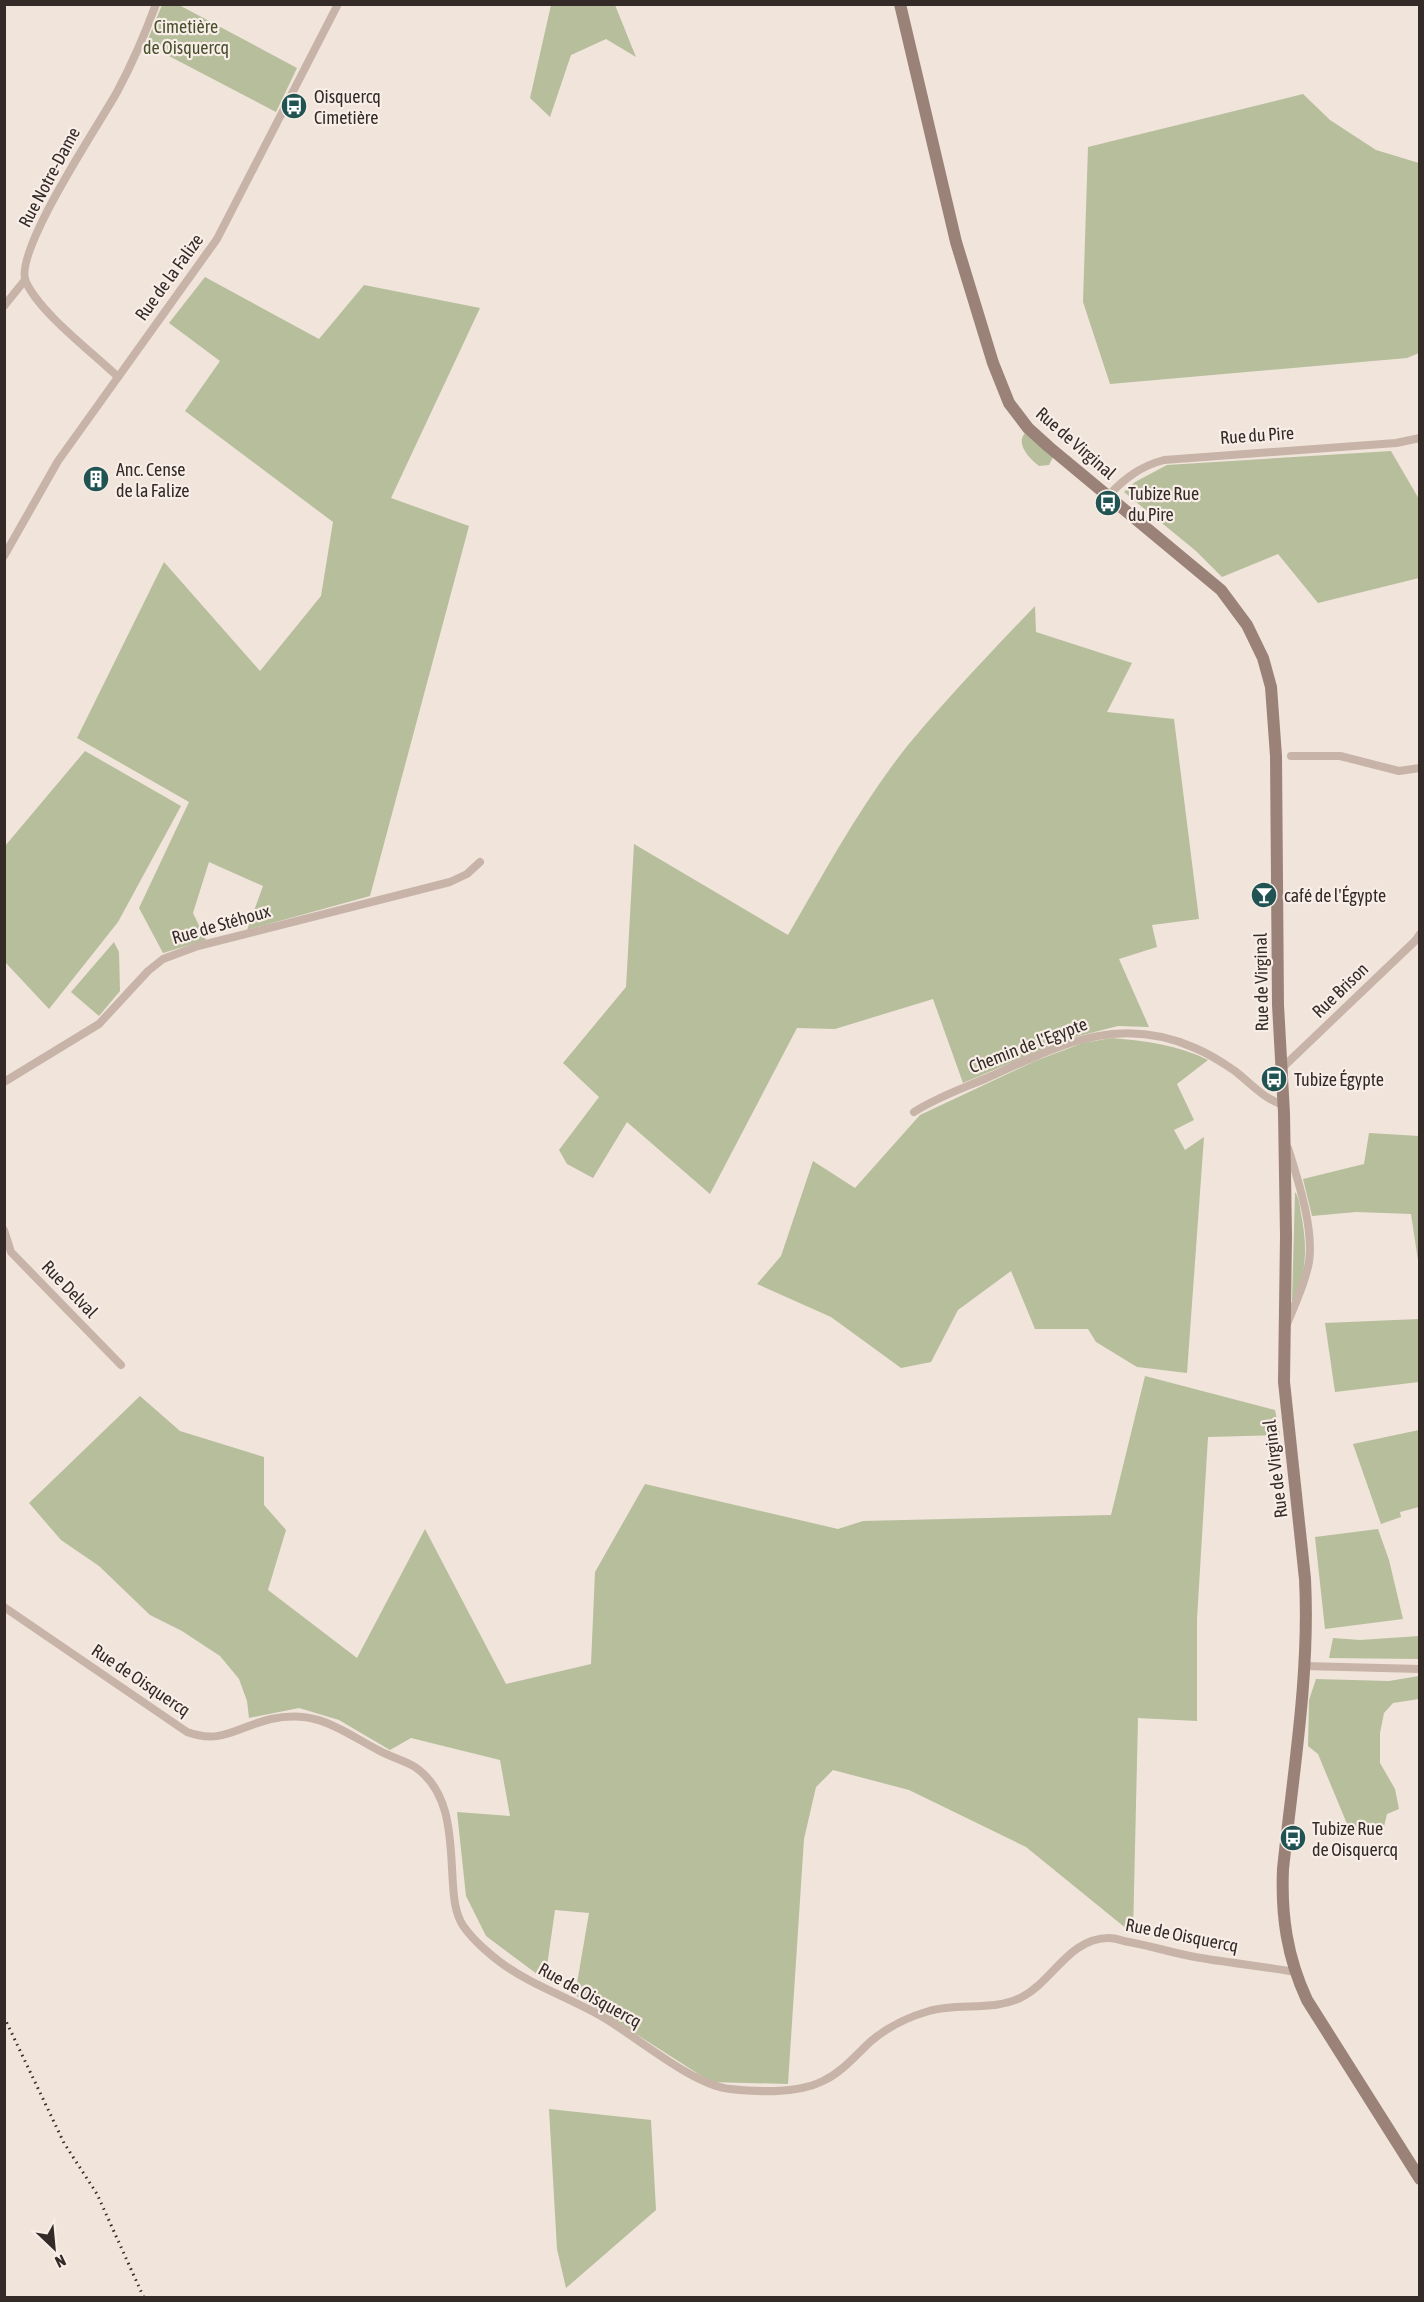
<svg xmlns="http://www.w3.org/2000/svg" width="1424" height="2302" font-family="'Asap Condensed',sans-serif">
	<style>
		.green { fill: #b6be9c }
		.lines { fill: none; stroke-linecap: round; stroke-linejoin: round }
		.street { stroke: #c7b3a8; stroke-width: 8 }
		.secondary { stroke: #9a8279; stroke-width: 12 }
		.rail { stroke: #342a27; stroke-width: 3; stroke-dasharray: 1.5 4.5; stroke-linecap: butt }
		.labels { text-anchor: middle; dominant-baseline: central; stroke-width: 4.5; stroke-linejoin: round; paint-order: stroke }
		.park-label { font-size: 18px; fill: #47512d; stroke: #f8eee7 }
		.poi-label { font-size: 18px; fill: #342a27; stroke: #f8eee7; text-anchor: start }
		.street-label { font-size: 18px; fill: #342a27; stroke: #f8eee7 }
	</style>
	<rect width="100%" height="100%" fill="#f0e4db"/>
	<!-- green -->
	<g class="green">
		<polygon points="162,5 179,5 297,68 276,112 146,44"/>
		<polygon points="551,5 615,5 636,57 606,39 571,55 550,117 530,98"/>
		<polygon points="1303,94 1330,120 1376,150 1419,163 1419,353 1407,358 1110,384 1083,302 1088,147"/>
		<polygon points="205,277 319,339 364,285 480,308 391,498 469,526 370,896 247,930 263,886 209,862 193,913 206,940 163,953 139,908 189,802 77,738 164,562 260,671 321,596 333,522 185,411 220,361 169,323"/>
		<path d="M1025 433 1053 457 1049 465 1039 466C1030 459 1015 444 1025 433Z"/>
		<polygon points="1391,451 1419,499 1419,578 1318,603 1278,554 1222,577 1196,551 1124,492 1135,482 1167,465"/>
		<path d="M1035 606 1036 632 1132 663 1107 712 1174 719 1199 919 1152 925 1157 947 1119 959 1149 1027 1118 1026 1067 1039 963 1083 933 999 835 1029 797 1028 710 1194 627 1122 593 1178 567 1164 559 1150 599 1097 563 1063 626 987 634 844 788 935C825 871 861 804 908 745 948 697 992 651 1035 606Z"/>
		<polygon points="85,751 181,806 118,922 49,1009 5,962 5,846"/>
		<polygon points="114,942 119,952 120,991 99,1016 71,992"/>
		<path d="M1112 1038C1146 1041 1178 1045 1208 1060L1177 1084 1194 1120 1174 1130 1185 1150 1204 1137 1187 1373 1137 1367 1096 1342 1088 1329H1035L1011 1271 958 1310 931 1362 901 1368 831 1317 757 1284 781 1256 813 1161 855 1188 920 1115 1035 1061 1083 1043Z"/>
		<polygon points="1369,1133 1419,1136 1419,1267 1411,1214 1356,1212 1312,1216 1303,1179 1364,1164"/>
		<path d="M1295 1192C1299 1197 1300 1206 1301 1214 1307 1243 1308 1275 1292 1302Z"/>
		<polygon points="1419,1319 1419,1382 1335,1392 1325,1323"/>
		<polygon points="1145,1376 1275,1410 1280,1435 1208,1437 1197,1619 1197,1721 1138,1718 1133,1934 1026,1847 909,1790 833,1770 816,1787 804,1839 788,2084 711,2082 575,1995 589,1913 555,1910 545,1980 486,1936 466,1896 457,1812 510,1816 500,1760 411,1738 390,1750 339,1720 299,1708 249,1718 247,1701 239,1679 220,1656 182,1631 150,1615 99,1566 61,1540 29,1503 140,1396 180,1431 264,1457 264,1505 286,1530 268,1590 357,1658 425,1529 506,1684 591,1664 595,1572 645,1484 838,1529 863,1521 1111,1515"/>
		<polygon points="1419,1430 1419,1507 1400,1512 1401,1517 1381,1524 1353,1444"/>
		<polygon points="1378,1529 1389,1560 1403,1619 1325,1629 1315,1537"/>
		<polygon points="1419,1636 1419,1659 1329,1658 1333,1638 1360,1640"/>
		<polygon points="1419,1676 1419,1699 1393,1703 1384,1713 1380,1733 1380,1763 1395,1789 1399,1809 1387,1814 1383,1831 1350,1831 1318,1754 1308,1746 1309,1700 1316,1679 1389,1681"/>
		<polygon points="549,2109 651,2120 656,2210 566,2288 557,2249"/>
	</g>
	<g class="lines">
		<!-- street -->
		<g class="street">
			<polyline points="4,306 25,280"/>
			<path d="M118 377C92 352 40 313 26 282 12 253 100 123 117 92 132 64 145 34 156 4"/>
			<path d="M1109 495C1125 478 1141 466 1164 460L1396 443 1420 438"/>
			<polyline points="4,556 58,461 217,239 338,4"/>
			<polyline points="1291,756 1340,756 1399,771 1420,768"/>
			<polyline points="1281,1069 1415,941 1420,934"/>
			<polyline points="4,1082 99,1024 148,971 163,959 198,946 450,882 467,874 480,862"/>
			<path d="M914 1112C937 1097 964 1088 989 1077 1060 1045 1118 1014 1195 1048 1209 1054 1222 1062 1235 1071 1249 1082 1265 1100 1284 1105"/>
			<polyline points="4,1230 11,1252 121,1365"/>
			<path d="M1287 1324C1295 1304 1305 1284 1309 1262 1314 1228 1298 1180 1288 1148"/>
			<path d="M4 1607 187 1732C222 1745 239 1726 271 1719 317 1709 340 1730 378 1750 390 1757 404 1760 415 1767 453 1793 450 1844 453 1885 454 1898 455 1912 462 1924 471 1938 487 1952 500 1962 531 1985 568 1997 601 2016 636 2036 692 2085 730 2089 759 2092 797 2094 823 2081 842 2072 855 2056 870 2042 886 2028 908 2017 929 2011 958 2002 994 2012 1022 1997 1053 1981 1069 1938 1109 1938 1115 1938 1123 1941 1129 1942 1151 1946 1173 1953 1195 1957 1228 1963 1262 1966 1295 1972"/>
			<polyline points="1304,1666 1420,1669"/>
		</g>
		<!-- secondary -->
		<path class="secondary" d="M900 4 956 242 993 363 1009 403 1028 428 1049 447 1221 590 1247 625 1263 658 1271 687 1276 756 1278 1005 1284 1113 1286 1236 1284 1382 1305 1579C1310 1675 1293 1773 1283 1869 1281 1916 1287 1957 1307 2000L1420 2179"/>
		<!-- rail -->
		<polyline class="rail" points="4,2017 64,2143 97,2194 144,2298"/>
	</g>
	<!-- icons -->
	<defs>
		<symbol id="bus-disc" viewBox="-11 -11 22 22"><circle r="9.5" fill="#205351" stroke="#f8eee7"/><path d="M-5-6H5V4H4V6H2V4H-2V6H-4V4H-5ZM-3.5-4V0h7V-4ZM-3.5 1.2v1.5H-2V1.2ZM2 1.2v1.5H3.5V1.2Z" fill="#fff"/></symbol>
		<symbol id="building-disc" viewBox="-11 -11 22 22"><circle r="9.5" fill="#205351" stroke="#f8eee7"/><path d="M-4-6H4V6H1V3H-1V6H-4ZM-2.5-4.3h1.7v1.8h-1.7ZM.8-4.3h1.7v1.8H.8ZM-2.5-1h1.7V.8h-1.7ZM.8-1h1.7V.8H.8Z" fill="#fff"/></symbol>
		<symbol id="bar-disc" viewBox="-11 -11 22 22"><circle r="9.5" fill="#205351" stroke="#f8eee7"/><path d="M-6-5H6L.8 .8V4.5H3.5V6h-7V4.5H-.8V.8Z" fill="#fff"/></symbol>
	</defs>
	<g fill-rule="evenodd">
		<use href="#bus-disc" x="279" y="91" width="30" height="30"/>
		<use href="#building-disc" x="81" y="464" width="30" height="30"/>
		<use href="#bus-disc" x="1093" y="488" width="30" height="30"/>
		<use href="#bar-disc" x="1249" y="880" width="30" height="30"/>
		<use href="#bus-disc" x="1259" y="1064" width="30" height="30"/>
		<use href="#bus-disc" x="1278" y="1823" width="30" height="30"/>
	</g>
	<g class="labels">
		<!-- park labels -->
		<g class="park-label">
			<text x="186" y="26">Cimetière<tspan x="186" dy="21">de Oisquercq</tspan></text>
		</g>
		<!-- poi labels -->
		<g class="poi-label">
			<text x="314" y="96">Oisquercq<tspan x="314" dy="21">Cimetière</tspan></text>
			<text x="116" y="469">Anc. Cense<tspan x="116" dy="21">de la Falize</tspan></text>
			<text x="1128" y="493">Tubize Rue<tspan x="1128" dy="21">du Pire</tspan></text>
			<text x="1284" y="895">café de l'Égypte</text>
			<text x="1294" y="1079">Tubize Égypte</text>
			<text x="1312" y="1828">Tubize Rue<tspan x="1312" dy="21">de Oisquercq</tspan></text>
		</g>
		<!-- street labels -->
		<g class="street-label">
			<text transform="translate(49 177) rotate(-62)">Rue Notre-Dame</text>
			<text transform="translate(169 277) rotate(-54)">Rue de la Falize</text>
			<text transform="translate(1257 435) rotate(-4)">Rue du Pire</text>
			<text transform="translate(1076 443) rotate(41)">Rue de Virginal</text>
			<text transform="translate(221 924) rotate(-16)">Rue de Stéhoux</text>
			<text transform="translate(1261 982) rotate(-91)">Rue de Virginal</text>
			<text transform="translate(1340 990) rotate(-44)">Rue Brison</text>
			<text transform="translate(1028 1045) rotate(-21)">Chemin de l'Egypte</text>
			<text transform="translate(70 1289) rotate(46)">Rue Delval</text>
			<text transform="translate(1275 1469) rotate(-97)">Rue de Virginal</text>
			<text transform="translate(141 1680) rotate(34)">Rue de Oisquercq</text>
			<text transform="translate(1182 1935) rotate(11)">Rue de Oisquercq</text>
			<text transform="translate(590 1995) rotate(29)">Rue de Oisquercq</text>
		</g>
	</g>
	<!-- border -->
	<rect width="1424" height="2302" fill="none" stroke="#342a27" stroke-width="12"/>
	<!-- north arrow -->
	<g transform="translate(54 2248) rotate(154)" stroke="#f8eee7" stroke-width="4.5" paint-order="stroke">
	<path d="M0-4.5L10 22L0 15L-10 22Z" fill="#342a27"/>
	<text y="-9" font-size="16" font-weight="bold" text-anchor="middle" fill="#342a27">N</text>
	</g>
</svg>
